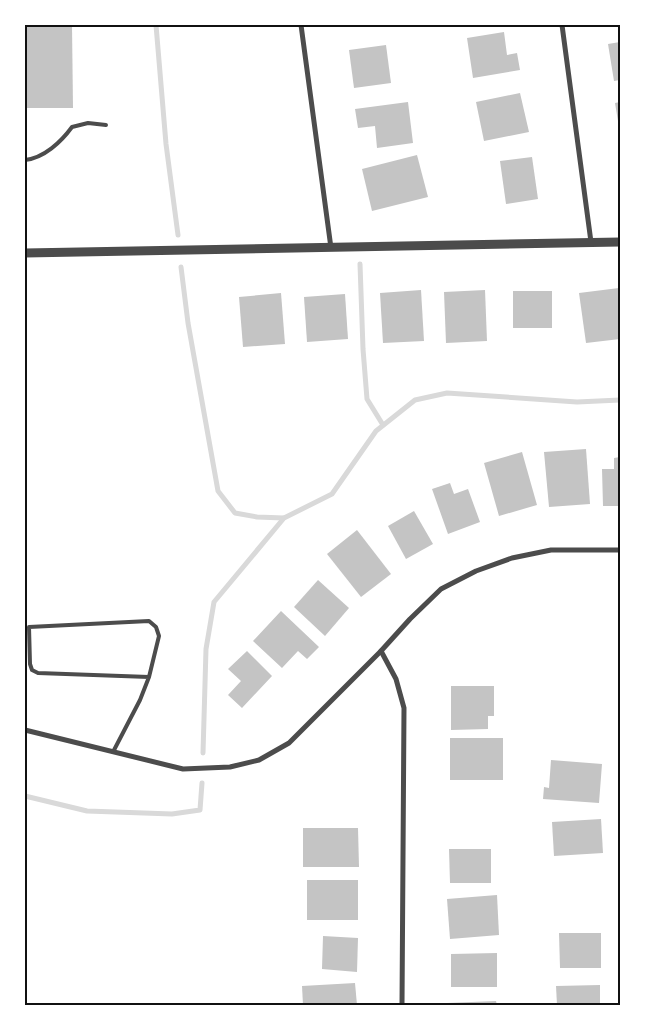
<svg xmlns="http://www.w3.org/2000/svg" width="645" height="1030" font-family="Mulish,sans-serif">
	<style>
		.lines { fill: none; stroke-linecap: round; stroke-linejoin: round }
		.stream { stroke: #d9d9d9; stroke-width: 5 }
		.building { fill: #c4c4c4 }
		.service { stroke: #4c4c4c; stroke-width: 4 }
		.minor { stroke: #4c4c4c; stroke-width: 5 }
		.tertiary { stroke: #4c4c4c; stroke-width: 9 }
		.neatline { fill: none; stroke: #111; stroke-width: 2 }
	</style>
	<rect width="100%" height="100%" fill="#fff"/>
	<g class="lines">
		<!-- stream -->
		<g class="stream">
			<polyline points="156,25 166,144 178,235"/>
			<polyline points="360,264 363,349 367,399 383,425"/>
			<polyline points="181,267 188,323 218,491 235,513 257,517 284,518"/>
			<polyline points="203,753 206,649 214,602 284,518 332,494 376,431 415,400 447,393 577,402 620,400"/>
			<polyline points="25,796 87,811 172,814 200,810 202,783"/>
		</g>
	</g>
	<!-- building -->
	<g class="building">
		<polygon points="25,25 72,25 73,108 25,108"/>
		<polygon points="504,32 507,55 517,53 520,70 473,78 467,38"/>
		<polygon points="620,42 620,80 614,81 608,44"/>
		<polygon points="386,45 391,83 354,88 349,50"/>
		<polygon points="520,93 529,132 484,141 476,102"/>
		<polygon points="408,102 413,143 377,148 375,126 358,128 355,109"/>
		<polygon points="620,102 620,127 619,127 615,103"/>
		<polygon points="417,155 428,197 372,211 362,169"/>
		<polygon points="532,157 538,199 506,204 500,161"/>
		<polygon points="619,288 620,339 586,343 579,293"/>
		<polygon points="421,290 424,341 383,343 380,293"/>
		<polygon points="485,290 487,341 446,343 444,292"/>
		<rect x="513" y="291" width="39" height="37"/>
		<polygon points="281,293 285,344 243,347 239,297"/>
		<polygon points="345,294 348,339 307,342 304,297"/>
		<polygon points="586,449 590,504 549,507 544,452"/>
		<polygon points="522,452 537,505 499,516 484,463"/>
		<polygon points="620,457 620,506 603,506 602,469 614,469 614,458"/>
		<polygon points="450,483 454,494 468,489 480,522 448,534 432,489"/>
		<polygon points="414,511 433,544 406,559 388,526"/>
		<polygon points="357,530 391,574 361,597 327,554"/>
		<polygon points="318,580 349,608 325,636 294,607"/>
		<polygon points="281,611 319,647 307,659 298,651 282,668 253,641"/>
		<polygon points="247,651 272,676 242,708 228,695 241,681 228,669"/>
		<polygon points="451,686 494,686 494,716 488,716 488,729 451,730"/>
		<rect x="450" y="738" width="53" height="42"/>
		<polygon points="551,760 602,764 599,803 543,799 544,787 549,788"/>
		<polygon points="601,819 603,853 554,856 552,822"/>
		<polygon points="303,828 358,828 359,867 303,867"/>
		<polygon points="449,849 491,849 491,883 450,883"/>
		<rect x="307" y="880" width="51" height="40"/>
		<polygon points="497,895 499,935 450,939 447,899"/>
		<polygon points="559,933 601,933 601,968 560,968"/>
		<polygon points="323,936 358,938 357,972 322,969"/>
		<polygon points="497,953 497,987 451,987 451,954"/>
		<polygon points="355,983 357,1005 303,1005 302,986"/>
		<polygon points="600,985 600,1005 557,1005 556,986"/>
		<polygon points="496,1001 497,1005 447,1005 447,1003"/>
	</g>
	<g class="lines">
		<!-- service -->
		<g class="service">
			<path d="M25 160C44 158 61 142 72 127L88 123 106 125"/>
			<polyline points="113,752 140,700 149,677 159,636 156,627 149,621 29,627 30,664 32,670 38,673 149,677"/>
		</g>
		<!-- minor -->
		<g class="minor">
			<polyline points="301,25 331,248"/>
			<polyline points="562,25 591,242"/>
			<polyline points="381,651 396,679 404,708 402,1005"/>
			<polyline points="25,730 183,769 230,767 259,760 289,743 381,651 410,619 441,589 476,571 512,558 551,550 620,550"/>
		</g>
		<!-- tertiary -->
		<polyline class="tertiary" points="25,253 620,242"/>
	</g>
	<!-- border -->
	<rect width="645" height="1030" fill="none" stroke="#ffffff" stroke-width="52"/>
	<rect x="26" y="26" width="593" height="978" class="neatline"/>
</svg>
